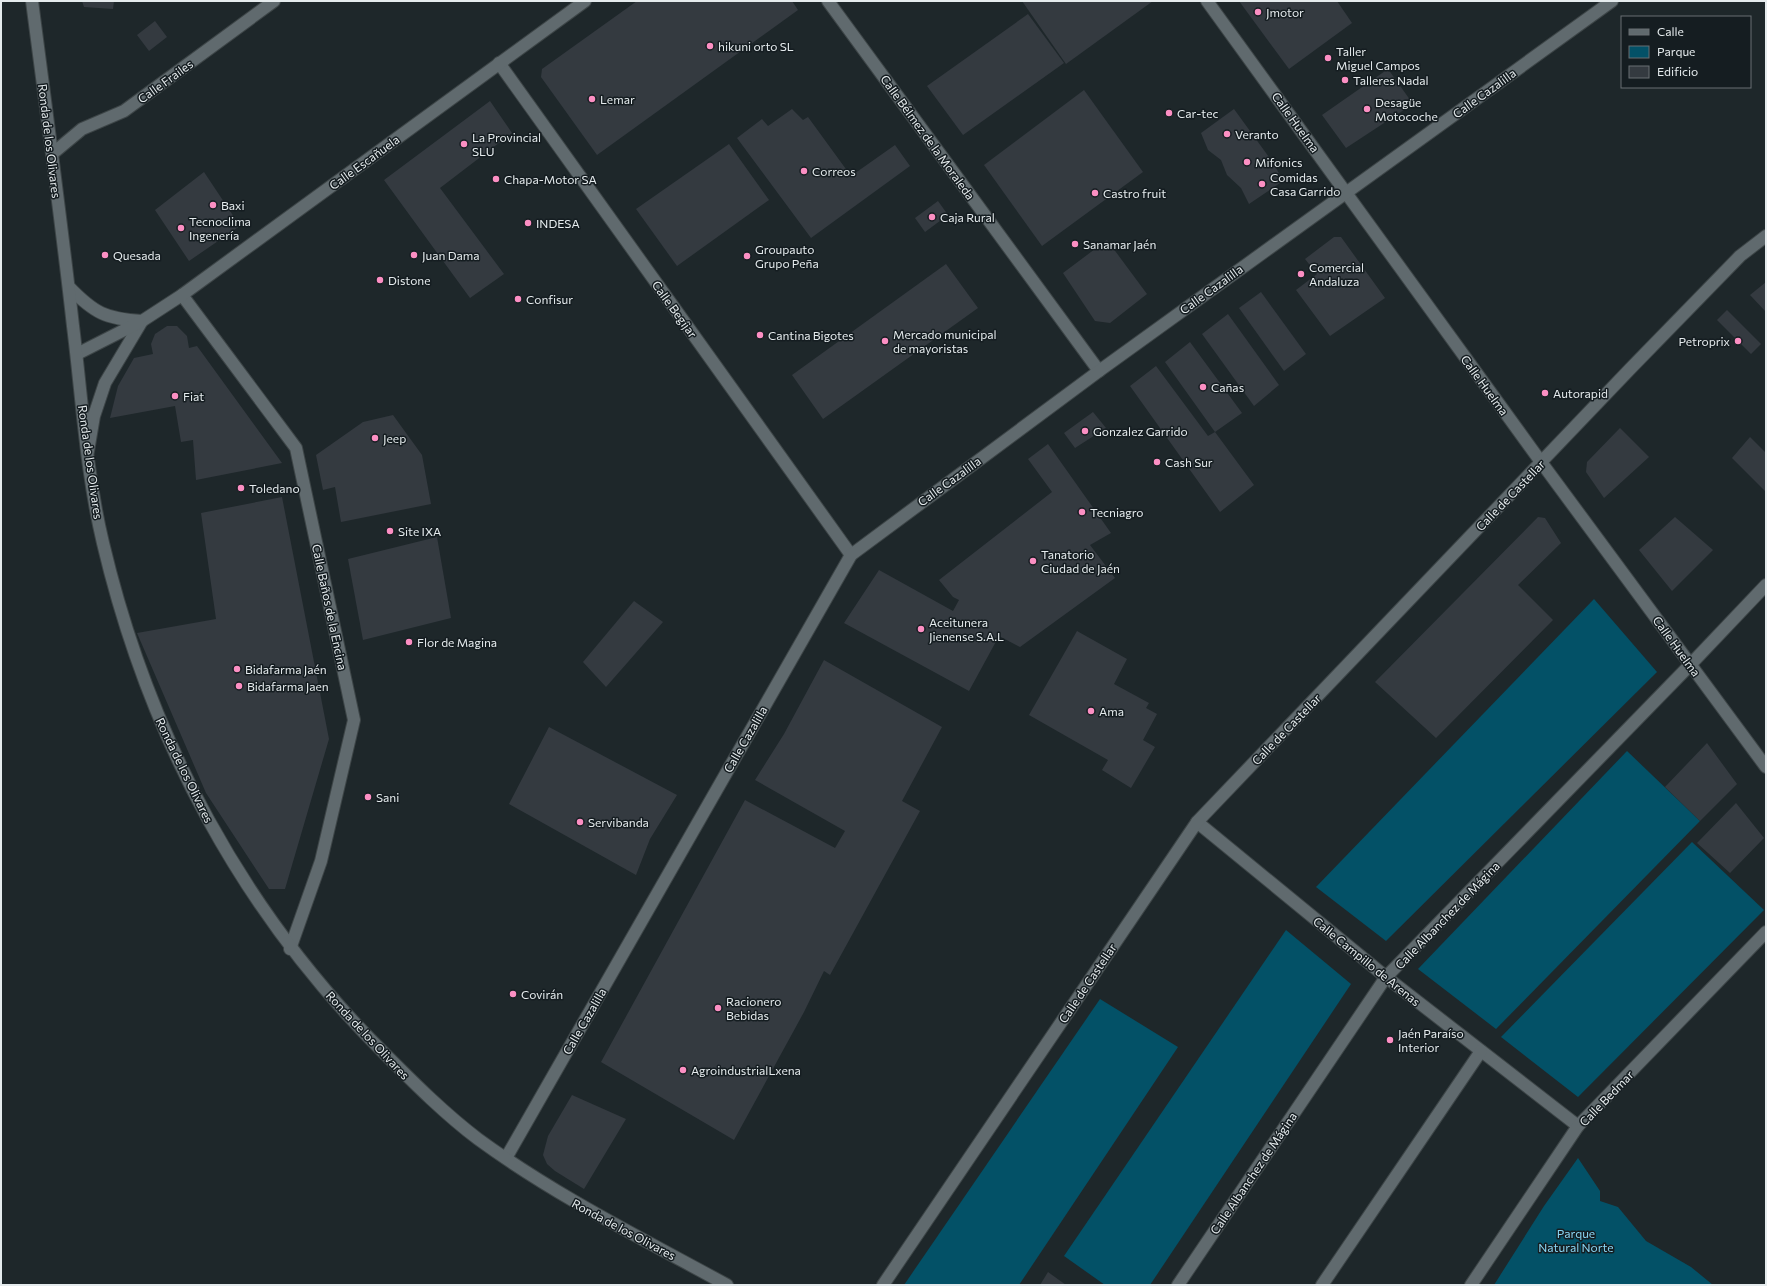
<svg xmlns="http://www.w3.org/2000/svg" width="1767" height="1286" font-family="Commissioner,sans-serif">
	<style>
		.green { fill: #035167 }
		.building { fill: #343a40 }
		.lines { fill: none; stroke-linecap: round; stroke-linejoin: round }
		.minor-casing { stroke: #3d4547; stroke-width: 14 }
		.secondary-casing { stroke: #3d4547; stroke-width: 14 }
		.minor { stroke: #606a6e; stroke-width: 12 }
		.secondary { stroke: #606a6e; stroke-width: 12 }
		.poi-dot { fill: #fc8fc3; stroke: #151d21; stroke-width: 1.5 }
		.labels { text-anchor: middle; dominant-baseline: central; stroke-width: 3; stroke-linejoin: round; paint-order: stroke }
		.poi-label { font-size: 12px; fill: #e5ebed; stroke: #151d21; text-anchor: start }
		.street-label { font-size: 12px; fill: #e5ebed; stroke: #151d21 }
		.park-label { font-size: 12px; fill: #89d6f4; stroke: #151d21 }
	</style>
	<rect width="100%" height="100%" fill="#1e272a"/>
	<!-- green -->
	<g class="green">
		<polygon points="1594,599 1657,672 1386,941 1316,887"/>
		<polygon points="1627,751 1700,821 1496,1029 1418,969"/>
		<polygon points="1692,842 1764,910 1578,1097 1501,1037"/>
		<polygon points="1286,930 1351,984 1150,1285 1105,1285 1064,1256"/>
		<polygon points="1100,999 1178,1047 1019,1285 904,1285"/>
		<polygon points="1578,1158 1600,1191 1600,1201 1618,1207 1646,1241 1691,1267 1713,1285 1494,1285 1544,1206"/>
	</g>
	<!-- building -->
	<g class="building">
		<polygon points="82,1 114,1 113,9 84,7"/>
		<polygon points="637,1 792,1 798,10 597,155 541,77 542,69"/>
		<polygon points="1022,1 1153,1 1066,64"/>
		<polygon points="1239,1 1337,1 1352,23 1289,69"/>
		<polygon points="1028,14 1064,63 963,135 927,86"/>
		<polygon points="155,21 167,37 149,51 137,35"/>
		<polygon points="1388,69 1413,104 1346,148 1322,115"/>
		<polygon points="1084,90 1143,172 1042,246 984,165"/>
		<polygon points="490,101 512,133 440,188 504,274 470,298 384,180"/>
		<polygon points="792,109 803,120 808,117 851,176 895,145 910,166 811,238 737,138 762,119 768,126"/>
		<polygon points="1234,109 1274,164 1283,181 1249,204 1241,188 1227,175 1221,160 1208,150 1201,133"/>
		<polygon points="729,144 769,200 677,266 636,209"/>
		<polygon points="204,172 240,226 189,261 155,210"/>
		<polygon points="938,201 948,215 925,232 915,218"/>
		<polygon points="1334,237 1341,237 1385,298 1330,336 1296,290 1317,274 1305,259"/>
		<polygon points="1107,240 1147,294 1110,323 1095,321 1063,273"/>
		<polygon points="946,264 978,308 823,419 792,375"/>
		<polygon points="1766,282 1766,312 1750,295"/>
		<polygon points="1261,292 1306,354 1284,371 1239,308"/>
		<polygon points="1727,310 1761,344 1751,354 1717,320"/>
		<polygon points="1228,314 1279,385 1254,406 1202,334"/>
		<polygon points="167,326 177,326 187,336 189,348 197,346 282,463 196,480 193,440 181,442 175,406 110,418 118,386 134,358 153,354 151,344 155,334"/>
		<polygon points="1190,342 1242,413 1215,432 1254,485 1220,512 1130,386 1156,366 1208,436 1215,432 1165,362"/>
		<polygon points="1093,412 1106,428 1075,448 1064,433"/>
		<polygon points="393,415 422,455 431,504 341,522 335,487 323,490 316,455 363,422"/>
		<polygon points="1620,428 1649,457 1604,498 1586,472 1587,462"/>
		<polygon points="1750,437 1766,453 1766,492 1732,458"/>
		<polygon points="1048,444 1111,533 1090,545 1115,578 1020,647 999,636 969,691 844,623 879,570 953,611 959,600 953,597 939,580 1052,492 1028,459"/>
		<polygon points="282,497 329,739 285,889 269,889 206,793 137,633 216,619 201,513"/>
		<polygon points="1538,517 1545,518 1561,543 1518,585 1553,620 1436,738 1375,682"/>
		<polygon points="1675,517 1713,550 1672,591 1639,550"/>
		<polygon points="437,537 451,618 363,640 348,559"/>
		<polygon points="634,601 663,622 606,687 583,662"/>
		<polygon points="1077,631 1127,659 1114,684 1149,703 1146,708 1157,714 1143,740 1155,747 1131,788 1102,770 1108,760 1029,715"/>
		<polygon points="824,660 942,727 902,801 920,811 830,975 824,971 804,1012 734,1140 601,1062 745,800 835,848 845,831 755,780 784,734"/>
		<polygon points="549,727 677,795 650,839 636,875 509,804"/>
		<polygon points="1707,743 1737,784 1700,821 1665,787"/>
		<polygon points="1736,803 1764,838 1730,873 1697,843"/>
		<polygon points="572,1095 626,1119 584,1189 555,1171 547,1164 543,1155 548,1136"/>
		<polygon points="1048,1272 1066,1285 1040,1285"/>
	</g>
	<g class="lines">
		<defs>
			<g id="minor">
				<polyline points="828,1 1099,371"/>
				<polyline points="1207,1 1541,462 1766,767"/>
				<polyline points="499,63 851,555"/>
				<polyline points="52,154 82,129 124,111 274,1"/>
				<path d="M69 287C94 313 106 319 142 321L105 383 94 416 88 451"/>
				<polyline points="182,295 296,448 354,720 321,861 290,949"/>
				<polyline points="77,354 142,321 182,295 585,1"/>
				<polyline points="1197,822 1386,977 1578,1126"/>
				<polyline points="506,1158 851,555 1099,371 1612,1"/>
				<polyline points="883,1285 1197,822 1630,369 1740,256 1766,236"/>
				<polyline points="1178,1285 1386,977 1690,665 1766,585"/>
				<polyline points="1322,1285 1481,1051"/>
				<polyline points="1471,1285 1578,1126 1766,932"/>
			</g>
			<path id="secondary" d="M32 1C46 109 61 218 73 326 82 398 86 472 103 543 149 738 243 914 386 1055 415 1084 445 1114 478 1139 556 1196 643 1239 727 1285"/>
		</defs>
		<!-- minor casing -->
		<use href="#minor" class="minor-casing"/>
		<!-- secondary casing -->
		<use href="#secondary" class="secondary-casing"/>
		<!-- minor -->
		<use href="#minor" class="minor"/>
		<!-- secondary -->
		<use href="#secondary" class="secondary"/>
	</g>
	<!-- markers -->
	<g class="poi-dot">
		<circle cx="1258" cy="12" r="4"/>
		<circle cx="710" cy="46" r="4"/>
		<circle cx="1328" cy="58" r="4"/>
		<circle cx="1345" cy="80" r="4"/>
		<circle cx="592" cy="99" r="4"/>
		<circle cx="1367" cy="109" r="4"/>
		<circle cx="1169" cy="113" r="4"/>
		<circle cx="1227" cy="134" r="4"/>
		<circle cx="464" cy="144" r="4"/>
		<circle cx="1247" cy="162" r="4"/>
		<circle cx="804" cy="171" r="4"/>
		<circle cx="496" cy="179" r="4"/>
		<circle cx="1262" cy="184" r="4"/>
		<circle cx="1095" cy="193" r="4"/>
		<circle cx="213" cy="205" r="4"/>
		<circle cx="932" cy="217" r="4"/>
		<circle cx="528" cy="223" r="4"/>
		<circle cx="181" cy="228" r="4"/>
		<circle cx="1075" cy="244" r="4"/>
		<circle cx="105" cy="255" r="4"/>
		<circle cx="414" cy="255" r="4"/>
		<circle cx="747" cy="256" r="4"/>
		<circle cx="1301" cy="274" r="4"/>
		<circle cx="380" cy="280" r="4"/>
		<circle cx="518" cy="299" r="4"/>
		<circle cx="760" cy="335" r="4"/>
		<circle cx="885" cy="341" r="4"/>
		<circle cx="1738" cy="341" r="4"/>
		<circle cx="1203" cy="387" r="4"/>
		<circle cx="1545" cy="393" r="4"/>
		<circle cx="175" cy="396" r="4"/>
		<circle cx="1085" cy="431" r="4"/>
		<circle cx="375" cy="438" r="4"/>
		<circle cx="1157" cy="462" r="4"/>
		<circle cx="241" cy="488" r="4"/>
		<circle cx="1082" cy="512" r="4"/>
		<circle cx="390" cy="531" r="4"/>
		<circle cx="1033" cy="561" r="4"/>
		<circle cx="921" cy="629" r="4"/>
		<circle cx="409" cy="642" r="4"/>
		<circle cx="237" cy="669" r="4"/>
		<circle cx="239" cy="686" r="4"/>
		<circle cx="1091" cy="711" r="4"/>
		<circle cx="368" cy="797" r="4"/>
		<circle cx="580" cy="822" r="4"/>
		<circle cx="513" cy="994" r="4"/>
		<circle cx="718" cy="1008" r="4"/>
		<circle cx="1390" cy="1040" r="4"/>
		<circle cx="683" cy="1070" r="4"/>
	</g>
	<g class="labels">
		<!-- poi labels -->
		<g class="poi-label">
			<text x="1266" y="12">Jmotor</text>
			<text x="718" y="46">hikuni orto SL</text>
			<text x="1336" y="51">Taller<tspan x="1336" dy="14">Miguel Campos</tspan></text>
			<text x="1353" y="80">Talleres Nadal</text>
			<text x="600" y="99">Lemar</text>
			<text x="1375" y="102">Desagüe<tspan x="1375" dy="14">Motocoche</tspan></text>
			<text x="1177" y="113">Car-tec</text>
			<text x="1235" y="134">Veranto</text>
			<text x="472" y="137">La Provincial<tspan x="472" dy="14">SLU</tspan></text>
			<text x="1255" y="162">Mifonics</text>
			<text x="812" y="171">Correos</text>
			<text x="1270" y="177">Comidas<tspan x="1270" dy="14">Casa Garrido</tspan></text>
			<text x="504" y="179">Chapa-Motor SA</text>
			<text x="1103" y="193">Castro fruit</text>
			<text x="221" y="205">Baxi</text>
			<text x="940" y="217">Caja Rural</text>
			<text x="189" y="221">Tecnoclima<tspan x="189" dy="14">Ingenería</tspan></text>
			<text x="536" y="223">INDESA</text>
			<text x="1083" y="244">Sanamar Jaén</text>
			<text x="755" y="249">Groupauto<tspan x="755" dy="14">Grupo Peña</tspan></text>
			<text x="113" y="255">Quesada</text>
			<text x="422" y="255">Juan Dama</text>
			<text x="1309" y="267">Comercial<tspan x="1309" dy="14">Andaluza</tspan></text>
			<text x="388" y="280">Distone</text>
			<text x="526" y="299">Confisur</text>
			<text x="893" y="334">Mercado municipal<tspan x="893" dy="14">de mayoristas</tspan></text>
			<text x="768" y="335">Cantina Bigotes</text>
			<text x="1730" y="341" text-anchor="end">Petroprix</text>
			<text x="1211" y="387">Cañas</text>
			<text x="1553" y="393">Autorapid</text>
			<text x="183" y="396">Fiat</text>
			<text x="1093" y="431">Gonzalez Garrido</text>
			<text x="383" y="438">Jeep</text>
			<text x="1165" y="462">Cash Sur</text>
			<text x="249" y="488">Toledano</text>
			<text x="1090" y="512">Tecniagro</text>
			<text x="398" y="531">Site IXA</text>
			<text x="1041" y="554">Tanatorio<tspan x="1041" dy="14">Ciudad de Jaén</tspan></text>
			<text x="929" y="622">Aceitunera<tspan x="929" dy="14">Jienense S.A.L</tspan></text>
			<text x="417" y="642">Flor de Magina</text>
			<text x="245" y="669">Bidafarma Jaén</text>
			<text x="247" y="686">Bidafarma Jaen</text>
			<text x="1099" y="711">Ama</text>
			<text x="376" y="797">Sani</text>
			<text x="588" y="822">Servibanda</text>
			<text x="521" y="994">Covirán</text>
			<text x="726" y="1001">Racionero<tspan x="726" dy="14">Bebidas</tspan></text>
			<text x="1398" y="1033">Jaén Paraíso<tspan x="1398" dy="14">Interior</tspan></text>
			<text x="691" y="1070">AgroindustrialLxena</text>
		</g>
		<!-- street labels -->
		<g class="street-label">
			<text transform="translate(165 81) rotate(-36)">Calle Frailes</text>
			<text transform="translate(1484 93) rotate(-36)">Calle Cazalilla</text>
			<text transform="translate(1296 122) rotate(54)">Calle Huelma</text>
			<text transform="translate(928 137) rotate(54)">Calle Bélmez de la Moraleda</text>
			<text transform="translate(50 141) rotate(83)">Ronda de los Olivares</text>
			<text transform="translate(364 162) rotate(-36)">Calle Escañuela</text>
			<text transform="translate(1211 289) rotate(-36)">Calle Cazalilla</text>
			<text transform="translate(675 309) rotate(54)">Calle Begíjar</text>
			<text transform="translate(1485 385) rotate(54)">Calle Huelma</text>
			<text transform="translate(91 462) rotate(82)">Ronda de los Olivares</text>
			<text transform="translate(949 481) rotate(-36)">Calle Cazalilla</text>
			<text transform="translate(1510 495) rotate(-46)">Calle de Castellar</text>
			<text transform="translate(330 607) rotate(78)">Calle Baños de la Encina</text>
			<text transform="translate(1677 646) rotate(54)">Calle Huelma</text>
			<text transform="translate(1286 729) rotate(-46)">Calle de Castellar</text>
			<text transform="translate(745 739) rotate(-60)">Calle Cazalilla</text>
			<text transform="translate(185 770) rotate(64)">Ronda de los Olivares</text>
			<text transform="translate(1447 915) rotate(-46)">Calle Albanchez de Mágina</text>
			<text transform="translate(1367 961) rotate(39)">Calle Campillo de Arenas</text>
			<text transform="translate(1087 983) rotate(-56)">Calle de Castellar</text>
			<text transform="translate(584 1021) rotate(-60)">Calle Cazalilla</text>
			<text transform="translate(368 1035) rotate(47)">Ronda de los Olivares</text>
			<text transform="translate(1606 1098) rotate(-46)">Calle Bedmar</text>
			<text transform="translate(1253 1173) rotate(-56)">Calle Albanchez de Mágina</text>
			<text transform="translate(624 1229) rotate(28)">Ronda de los Olivares</text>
		</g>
		<!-- park labels -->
		<g class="park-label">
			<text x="1576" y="1233">Parque<tspan x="1576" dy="14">Natural Norte</tspan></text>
		</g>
	</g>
	<!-- border -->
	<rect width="1767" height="1286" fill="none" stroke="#e5ebed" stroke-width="4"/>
	<!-- legend -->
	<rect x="1621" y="16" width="130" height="72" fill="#151d21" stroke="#686f73"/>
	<rect x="1629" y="29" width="20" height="6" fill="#606a6e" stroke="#686f73"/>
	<text x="1657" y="36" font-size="12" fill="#e5ebed">Calle</text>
	<rect x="1629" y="46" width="20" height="12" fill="#035167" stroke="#686f73"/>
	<text x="1657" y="56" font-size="12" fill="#e5ebed">Parque</text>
	<rect x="1629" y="66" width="20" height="12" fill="#343a40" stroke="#686f73"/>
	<text x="1657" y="76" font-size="12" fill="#e5ebed">Edificio</text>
</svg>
